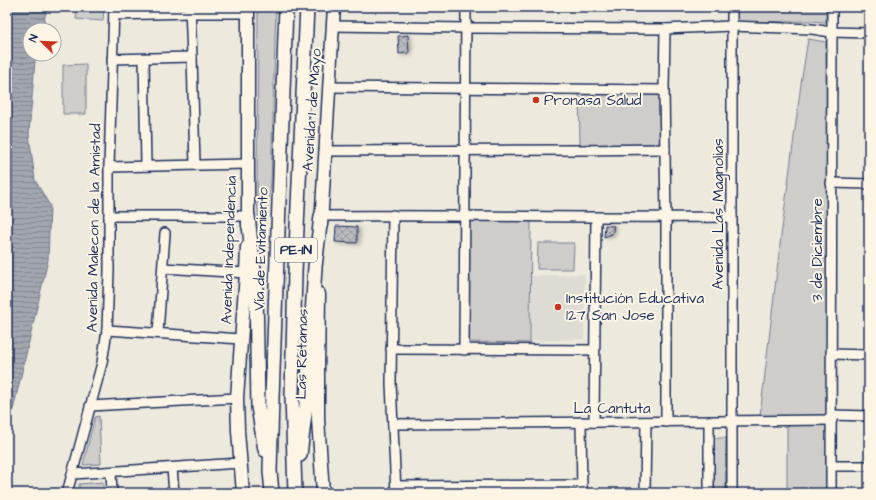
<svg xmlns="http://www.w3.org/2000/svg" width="876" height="500" font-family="'Architects Daughter',sans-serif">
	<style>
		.built { fill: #dedbd4 }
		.green { fill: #cfcdca; stroke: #757e94 }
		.water { fill: url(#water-rules); stroke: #6c778f }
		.building { fill: url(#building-cross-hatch); stroke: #1b2f5e; filter: url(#shadow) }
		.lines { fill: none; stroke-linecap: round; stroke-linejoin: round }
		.minor-casing { stroke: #1b2f5e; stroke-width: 12 }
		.major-casing { stroke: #1b2f5e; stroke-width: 15 }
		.highway-casing { stroke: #1b2f5e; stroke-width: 16 }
		.minor { stroke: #fcf5e5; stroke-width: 9 }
		.major { stroke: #fcf5e5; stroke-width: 12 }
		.highway { stroke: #fcf5e5; stroke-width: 13 }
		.poi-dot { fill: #c8321e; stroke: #fcf5e5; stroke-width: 1.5 }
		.labels { text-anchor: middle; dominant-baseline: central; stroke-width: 4; stroke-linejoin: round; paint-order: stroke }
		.shield { fill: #fcf5e5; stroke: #5e6a86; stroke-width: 1 }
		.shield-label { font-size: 14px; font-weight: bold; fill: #1b2f5e }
		.poi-label { font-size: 15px; fill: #1b2f5e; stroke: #fcf5e5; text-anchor: start }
		.street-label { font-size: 15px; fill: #1b2f5e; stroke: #fcf5e5 }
	</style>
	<defs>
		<pattern id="water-rules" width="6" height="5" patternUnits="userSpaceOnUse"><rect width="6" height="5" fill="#a2a7af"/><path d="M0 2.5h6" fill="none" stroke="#838892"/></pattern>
		<pattern id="building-cross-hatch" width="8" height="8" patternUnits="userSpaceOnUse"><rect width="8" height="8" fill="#babbbe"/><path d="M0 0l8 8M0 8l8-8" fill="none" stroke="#96989e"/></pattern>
		<filter id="shadow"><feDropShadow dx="3" dy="1.5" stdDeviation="2" flood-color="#0004"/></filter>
	</defs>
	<rect width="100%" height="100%" fill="#eee9dd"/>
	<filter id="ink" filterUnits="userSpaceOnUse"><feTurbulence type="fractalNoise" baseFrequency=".025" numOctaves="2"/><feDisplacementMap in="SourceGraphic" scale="8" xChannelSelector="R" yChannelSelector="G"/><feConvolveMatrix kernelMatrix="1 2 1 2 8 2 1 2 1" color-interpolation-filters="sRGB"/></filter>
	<g filter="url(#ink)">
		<!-- built -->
		<polygon class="built" points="585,274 584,339 531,341 531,276"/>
		<!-- green -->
		<g class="green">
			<polygon points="77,7 104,7 103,21 76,19"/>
			<polygon points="258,7 276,7 271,183 261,260 257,199"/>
			<polygon points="736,7 826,7 826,22 810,21 736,22"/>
			<polygon points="808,39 826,42 828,415 760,416 781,236 801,84"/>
			<polygon points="86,64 86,114 63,114 63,65"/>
			<polygon points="661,93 662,144 580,145 579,94"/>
			<polygon points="468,220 531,220 530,343 467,342"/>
			<polygon points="538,243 574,243 573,269 537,269"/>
			<polygon points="99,416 101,464 83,465 95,417"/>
			<polygon points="787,422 828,422 827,493 787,493"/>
			<polygon points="713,438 726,438 725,493 713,493"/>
			<polygon points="103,482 103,493 79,493 79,484"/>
		</g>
		<!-- water -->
		<polygon class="water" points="8,7 47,7 42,30 30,30 30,54 36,54 35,61 29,134 35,180 50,206 48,260 10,423 7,439 7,27"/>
		<!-- building -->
		<g class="building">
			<polygon points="408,35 409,53 399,54 398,36"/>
			<polygon points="605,225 614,226 612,234 604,237"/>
			<polygon points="336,226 357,227 357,243 335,242"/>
		</g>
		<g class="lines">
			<defs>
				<g id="minor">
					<polyline points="190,7 192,57 195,165"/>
					<polyline points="732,7 732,493"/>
					<polyline points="114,15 190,13 248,13"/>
					<polyline points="333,26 466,28 665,29 732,26 812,29 831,32 869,33"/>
					<polyline points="665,29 664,90 666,218 666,422"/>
					<polyline points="112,59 192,57"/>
					<polyline points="144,59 146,166"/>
					<polyline points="330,87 664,90"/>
					<polyline points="325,151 576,150 665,149"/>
					<polyline points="109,167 248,164"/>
					<polyline points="831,183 869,184"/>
					<polyline points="393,215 391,383 396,493"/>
					<polyline points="109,216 248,216"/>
					<path d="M321 216C458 215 595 218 732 217"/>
					<polyline points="163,268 246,273"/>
					<polyline points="107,330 241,339"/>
					<polyline points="158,333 165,233"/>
					<polyline points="391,349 594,350"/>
					<polyline points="464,350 466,7"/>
					<polyline points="831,354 869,355"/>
					<polyline points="90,406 237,398"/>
					<polyline points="831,415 869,416"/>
					<polyline points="581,422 582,493"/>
					<polyline points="594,422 596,218"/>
					<polyline points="393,424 832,420"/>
					<polyline points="831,466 869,466"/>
					<polyline points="172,468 174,493"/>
					<polyline points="111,472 112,493"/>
					<polyline points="73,474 240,463"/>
					<polyline points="396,486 582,485"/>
					<polyline points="67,493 102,363 107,330 109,271 109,167 114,7"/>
					<polyline points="645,493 646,422"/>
					<polyline points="709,493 709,421"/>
					<polyline points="831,493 832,7"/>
				</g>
				<g id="major">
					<polyline points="248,7 248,226"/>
					<polyline points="321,225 334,7"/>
					<polyline points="319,294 318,371 318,419 323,493"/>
					<polyline points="243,493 238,431 237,398 246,273 247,247"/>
				</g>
				<g id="highway">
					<polyline points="248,216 256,289 258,407 265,450"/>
					<polyline points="300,455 307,397 315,267 321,216"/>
					<polyline points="272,493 270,471 272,398 286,7"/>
					<polyline points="295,493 292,395 295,272 307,7"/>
				</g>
			</defs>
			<!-- minor casing -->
			<use href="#minor" class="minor-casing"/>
			<!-- major casing -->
			<use href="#major" class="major-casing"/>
			<!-- highway casing -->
			<use href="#highway" class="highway-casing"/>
			<!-- minor -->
			<use href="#minor" class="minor"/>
			<!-- major -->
			<use href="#major" class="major"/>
			<!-- highway -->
			<use href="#highway" class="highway"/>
		</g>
	</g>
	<!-- markers -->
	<g class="poi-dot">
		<circle cx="536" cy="100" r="4"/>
		<circle cx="558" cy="307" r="4"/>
	</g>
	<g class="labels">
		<!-- shield labels -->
		<rect class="shield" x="275" y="238" width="42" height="24" rx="3"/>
		<g class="shield-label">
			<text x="296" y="250">PE-1N</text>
		</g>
		<!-- poi labels -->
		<g class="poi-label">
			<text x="544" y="100">Pronasa Salud</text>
			<text x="566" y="298">Institución Educativa<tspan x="566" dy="17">127 San Jose</tspan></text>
		</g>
		<!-- street labels -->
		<g class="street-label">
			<text transform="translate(312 110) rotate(-86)">Avenida 1 de Mayo</text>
			<text transform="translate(718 214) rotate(-90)">Avenida Las Magnolias</text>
			<text transform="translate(94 228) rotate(-89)">Avenida Malecon de la Amistad</text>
			<text transform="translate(261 249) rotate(-88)">Vía de Evitamiento</text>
			<text transform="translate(229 250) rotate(-88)">Avenida Independencia</text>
			<text transform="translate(817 250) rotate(-90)">3 de Diciembre</text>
			<text transform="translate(302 354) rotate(-89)">Las Retamas</text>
			<text x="612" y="408">La Cantuta</text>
		</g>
	</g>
	<!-- margin -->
	<rect width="876" height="500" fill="none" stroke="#fcf5e5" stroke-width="24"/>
	<rect x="12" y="12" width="852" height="476" fill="none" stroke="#1b2f5e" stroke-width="1.5" filter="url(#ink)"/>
	<!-- north arrow -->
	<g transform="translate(42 42) rotate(293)"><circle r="19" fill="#fcf5e5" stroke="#a2a6af"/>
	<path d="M0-3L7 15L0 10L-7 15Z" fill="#c8321e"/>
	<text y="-6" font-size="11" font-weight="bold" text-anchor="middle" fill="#1b2f5e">N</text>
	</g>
</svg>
